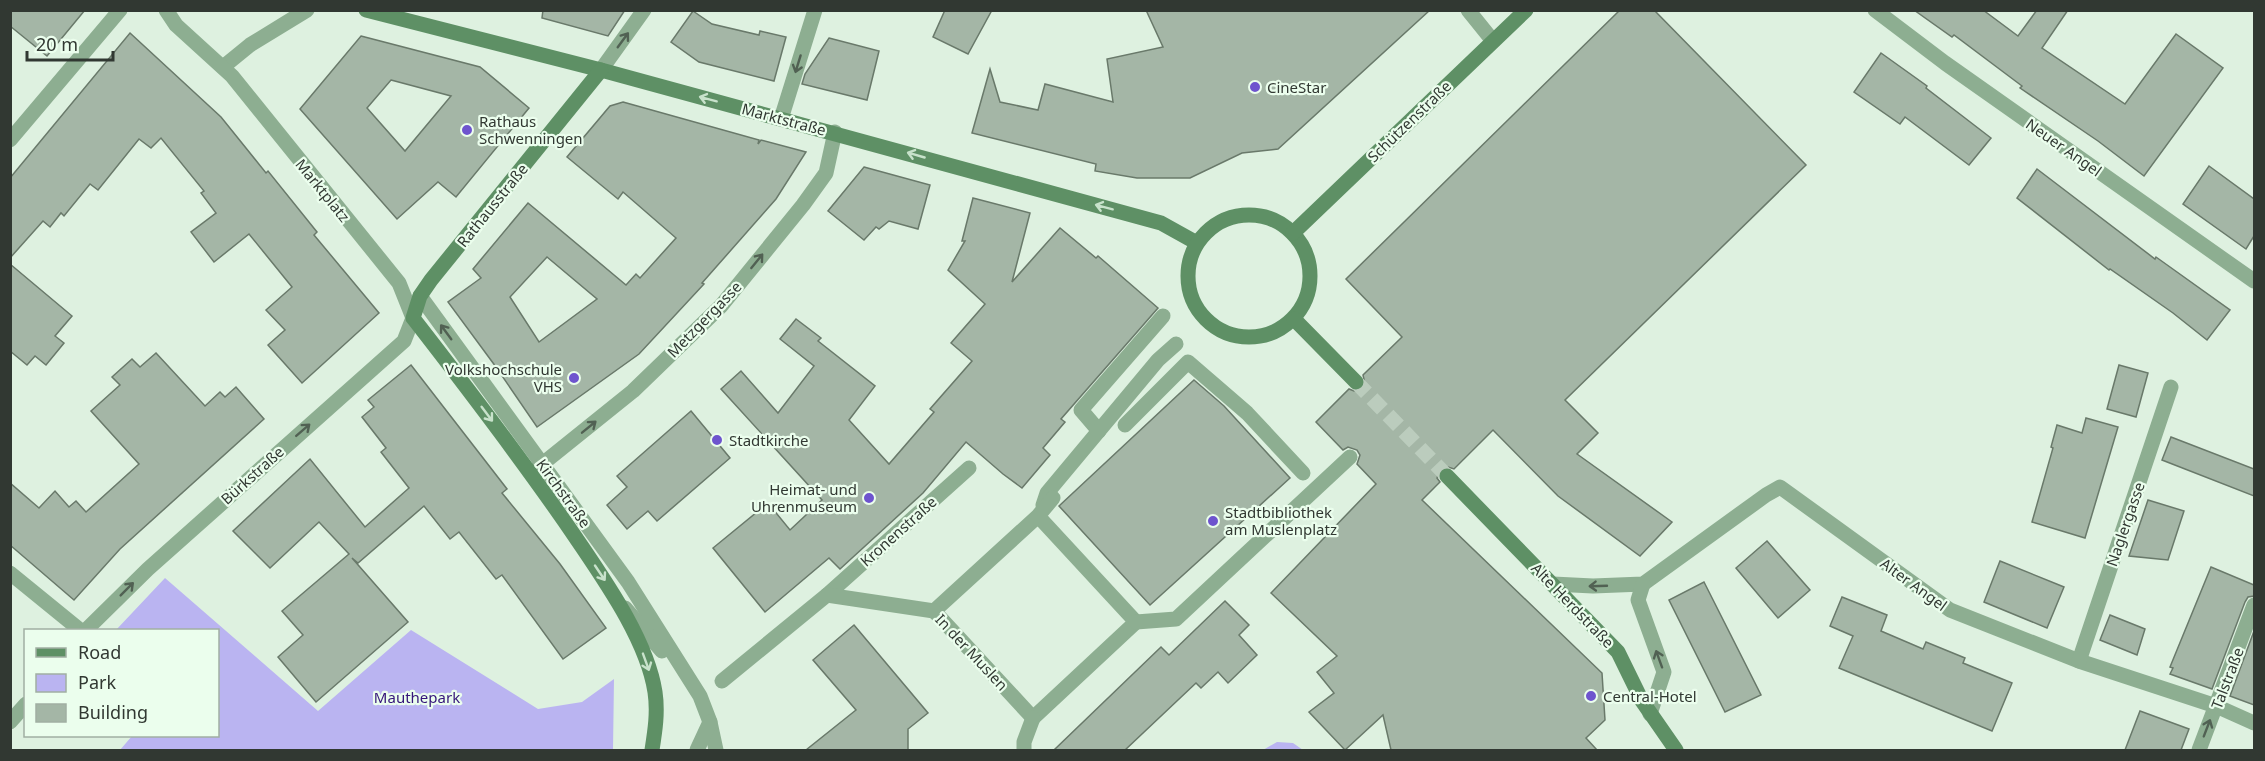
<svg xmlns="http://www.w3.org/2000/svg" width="2265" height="761" font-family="'Noto Sans',sans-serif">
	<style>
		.green { fill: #bab4f1 }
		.building { fill: #a4b6a6; stroke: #69796a; stroke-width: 1.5; fill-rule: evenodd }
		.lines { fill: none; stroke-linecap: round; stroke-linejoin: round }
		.secondary-tunnel { stroke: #bbccbd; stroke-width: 15; stroke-dasharray: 15 8; stroke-linecap: butt }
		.street { stroke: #8dae91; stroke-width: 15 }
		.secondary { stroke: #5e9065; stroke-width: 15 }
		.oneway { stroke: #516153 }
		.oneway2 { stroke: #c8e2cb }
		.poi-dot { fill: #6e54ce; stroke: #ebfeed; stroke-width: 2 }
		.labels { text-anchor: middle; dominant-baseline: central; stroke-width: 4.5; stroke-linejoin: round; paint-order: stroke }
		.poi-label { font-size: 15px; fill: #313832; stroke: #ebfeed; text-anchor: start }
		.street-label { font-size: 15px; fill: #313832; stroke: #ebfeed }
		.park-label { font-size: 15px; fill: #35157a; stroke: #ebfeed }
	</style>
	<rect width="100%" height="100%" fill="#def1e0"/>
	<!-- green -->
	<g class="green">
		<polygon points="165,578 318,711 411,630 538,709 582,702 614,679 613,750 120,750 132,736 218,736 218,630 116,630"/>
		<polygon points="1277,742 1293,743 1303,750 1263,750"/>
	</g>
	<!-- building -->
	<g class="building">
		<polygon points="10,10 85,10 47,56 10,26"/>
		<polygon points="543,10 625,10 608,36 542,18"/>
		<polygon points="945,10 992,10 968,54 933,37"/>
		<polygon points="1146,10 1430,10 1278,149 1242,153 1190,178 1137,178 1095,171 1096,164 972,133 990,69 1000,102 1038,110 1045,84 1113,102 1107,59 1163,47"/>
		<polygon points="1620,10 1654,10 1806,165 1565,400 1598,433 1577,454 1672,522 1640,556 1558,496 1493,430 1454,469 1445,466 1440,469 1437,478 1440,482 1422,500 1602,673 1605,720 1586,738 1597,750 1391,750 1383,715 1345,750 1309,712 1334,693 1317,672 1337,656 1271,593 1376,484 1357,464 1360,455 1357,450 1348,447 1343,450 1316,422 1349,389 1354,391 1362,389 1365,384 1363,375 1402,337 1346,279"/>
		<polygon points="1914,10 1983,10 2018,36 2037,10 2068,10 2042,48 2125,104 2176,34 2223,68 2144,176 2098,141 2020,88 2022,86 1954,35 1952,37"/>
		<polygon points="693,11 712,24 759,35 760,31 786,37 774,81 699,62 671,42"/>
		<polygon points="130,33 221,117 266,173 268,171 317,232 314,235 379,313 302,383 268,345 285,330 266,310 292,287 249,234 214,262 191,232 216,213 201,193 204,191 161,138 151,148 139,139 98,190 90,184 64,216 61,213 50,227 43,221 10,258 10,178"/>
		<path d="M361 36 480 67 529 108 456 197 438 182 397 219 300 109ZM391 80 451 96 405 151 367 108Z"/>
		<polygon points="829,38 879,51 867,100 802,84 805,74"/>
		<polygon points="1881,53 1927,86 1926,88 1991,138 1969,165 1905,117 1900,124 1854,92"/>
		<path d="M623 102 759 140 758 144 761 140 806 152 776 199 702 283 704 284 639 354 537 427 496 367 448 302 481 278 473 269 528 203 626 285 636 274 640 278 676 238 623 192 618 199 567 157 610 106ZM547 257 597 299 539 342 510 297Z"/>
		<polygon points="2209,166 2254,199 2254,236 2246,249 2183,204"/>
		<polygon points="864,167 930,185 918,229 889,221 879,229 876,227 864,240 828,211"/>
		<polygon points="2037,169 2155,259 2156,257 2230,310 2207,340 2173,313 2110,269 2109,270 2017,198"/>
		<polygon points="973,198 1030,213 1012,282 1060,228 1096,258 1098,256 1158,308 1061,419 1065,422 1043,448 1050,455 1022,488 1003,474 966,442 923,493 840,569 829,558 765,612 713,548 768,503 790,530 822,500 721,389 741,371 778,413 814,366 780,339 796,319 821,338 818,341 875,386 849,420 889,464 934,412 930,409 972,361 951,343 985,304 948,270 965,241 962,241"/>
		<polygon points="10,264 72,316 55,336 64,343 46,365 35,356 27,365 10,351"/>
		<polygon points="156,353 205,406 220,392 225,397 236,387 264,419 120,549 74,600 10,545 10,483 39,508 55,491 69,507 76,501 86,512 139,464 91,411 120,385 112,377 132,359 140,367"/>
		<polygon points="411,365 507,489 502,493 560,564 606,628 563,659 502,575 496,579 459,532 450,539 424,506 358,563 352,558 408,622 316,702 278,657 303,635 282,611 349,554 319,522 270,568 233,531 310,459 365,527 409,488 381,452 386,448 362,417 374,407 368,400"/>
		<polygon points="2119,365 2148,373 2136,417 2107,409"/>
		<polygon points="1194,380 1224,406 1290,478 1150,605 1059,506"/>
		<polygon points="691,411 730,458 657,521 648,511 627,529 607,505 627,487 617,476"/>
		<polygon points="2086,418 2118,427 2085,538 2032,522 2053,448 2051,447 2057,425 2082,433"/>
		<polygon points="2171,437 2254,469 2254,496 2162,460"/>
		<polygon points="2148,500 2184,511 2168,560 2129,556"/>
		<polygon points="1767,541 1810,590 1778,618 1736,568"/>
		<polygon points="2000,561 2064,587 2047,628 1984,602"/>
		<polygon points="2211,567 2254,585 2254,596 2248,597 2245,602 2212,689 2170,674 2173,668 2170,667"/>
		<polygon points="1704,582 1761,695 1725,712 1669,600"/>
		<polygon points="1842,597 1887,615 1881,631 1923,649 1926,642 1965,658 1963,663 2012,683 1992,731 1839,668 1853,636 1830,626"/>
		<polygon points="1225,601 1249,625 1239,635 1257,655 1228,683 1218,672 1201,688 1196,683 1125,750 1054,750 1161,647 1169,655"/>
		<polygon points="2110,615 2145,629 2137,655 2100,640"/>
		<polygon points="854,625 928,713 908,729 908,750 806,750 856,710 813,660"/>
		<polygon points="2254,631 2254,705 2230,696"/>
		<polygon points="2140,711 2189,729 2181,750 2125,750"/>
	</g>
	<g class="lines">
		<!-- secondary-tunnel -->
		<polyline class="secondary-tunnel" points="1356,382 1447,476"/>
		<!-- street -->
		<g class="street">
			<polyline points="1468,10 1493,41"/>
			<polyline points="1875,10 1945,63 2254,281"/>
			<polyline points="223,67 250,45 307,10"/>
			<polyline points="601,70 644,10"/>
			<polyline points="781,119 815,10"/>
			<polyline points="10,140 120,10"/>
			<polyline points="420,296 628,582 700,696 710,722 716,750"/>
			<polyline points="1125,425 1188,362 1247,413 1303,473"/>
			<polyline points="1099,431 1081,410 1163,316"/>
			<polyline points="536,469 633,391 721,306 803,205 826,173 835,132"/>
			<polyline points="1043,505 1047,493 1158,360 1176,344"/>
			<polyline points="1038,516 1136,622 1033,718 934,611 1038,516 1053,498"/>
			<polyline points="10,573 80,630"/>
			<polyline points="1553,584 1593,586 1643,584 1766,495 1780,487 1950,610 2079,661 2216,706 2254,723"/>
			<polyline points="1643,584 1638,600 1664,672 1650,714"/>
			<polyline points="827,595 969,468"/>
			<polyline points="625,608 662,651"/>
			<polyline points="1136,622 1176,619 1350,457"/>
			<polyline points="86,630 148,569 404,341 413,318 399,283 232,76 176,25 166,10"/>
			<polyline points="2079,661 2171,387"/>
			<polyline points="722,681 827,595 934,611"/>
			<polyline points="10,722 26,704"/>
			<polyline points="697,750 710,722"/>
			<polyline points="1024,750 1024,742 1033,718"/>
			<polyline points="2199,750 2254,605"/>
		</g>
		<!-- secondary -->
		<g class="secondary">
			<polyline points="366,10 601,70 1161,223 1197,243"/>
			<path d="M601 70 431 280 420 296 413 318C469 390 525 463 576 538 605 581 647 640 655 692 658 712 655 731 652 750"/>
			<circle cx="1249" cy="276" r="61"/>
			<polyline points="1293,233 1526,10"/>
			<polyline points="1294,319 1356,382"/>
			<polyline points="1447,476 1618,652 1642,701 1676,750"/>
		</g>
	</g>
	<!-- one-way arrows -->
	<defs><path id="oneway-shaft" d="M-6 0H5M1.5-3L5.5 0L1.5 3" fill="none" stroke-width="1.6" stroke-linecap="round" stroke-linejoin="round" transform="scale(1.5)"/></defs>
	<g class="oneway">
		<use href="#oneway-shaft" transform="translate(623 40) rotate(-54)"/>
		<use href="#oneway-shaft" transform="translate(798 64) rotate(107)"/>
		<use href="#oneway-shaft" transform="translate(757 261) rotate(-51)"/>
		<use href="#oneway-shaft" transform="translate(446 332) rotate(-126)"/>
		<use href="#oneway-shaft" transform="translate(589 427) rotate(-39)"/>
		<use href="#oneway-shaft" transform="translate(303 430) rotate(-41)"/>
		<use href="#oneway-shaft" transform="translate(1598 586) rotate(178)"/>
		<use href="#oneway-shaft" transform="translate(127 589) rotate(-45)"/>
		<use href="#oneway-shaft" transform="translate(1659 659) rotate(-110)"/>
		<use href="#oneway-shaft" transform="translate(2207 728) rotate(-69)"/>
	</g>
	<g class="oneway2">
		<use href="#oneway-shaft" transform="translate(708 99) rotate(-165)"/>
		<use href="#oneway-shaft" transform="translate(916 155) rotate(-164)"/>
		<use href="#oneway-shaft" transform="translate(1104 207) rotate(-165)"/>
		<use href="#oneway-shaft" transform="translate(487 414) rotate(53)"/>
		<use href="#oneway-shaft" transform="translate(600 573) rotate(56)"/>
		<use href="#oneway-shaft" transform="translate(646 662) rotate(70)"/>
	</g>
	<!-- markers -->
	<g class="poi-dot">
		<circle cx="1255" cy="87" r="6"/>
		<circle cx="467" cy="130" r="6"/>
		<circle cx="574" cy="378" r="6"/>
		<circle cx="717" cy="440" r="6"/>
		<circle cx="869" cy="498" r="6"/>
		<circle cx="1213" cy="521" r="6"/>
		<circle cx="1591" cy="696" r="6"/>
	</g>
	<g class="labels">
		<!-- poi labels -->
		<g class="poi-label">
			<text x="1267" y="87">CineStar</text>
			<text x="479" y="121">Rathaus<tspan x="479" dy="17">Schwenningen</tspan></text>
			<text x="562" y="369" text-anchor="end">Volkshochschule<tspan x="562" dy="17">VHS</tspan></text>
			<text x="729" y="440">Stadtkirche</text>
			<text x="857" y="489" text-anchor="end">Heimat- und<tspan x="857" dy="17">Uhrenmuseum</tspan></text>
			<text x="1225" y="512">Stadtbibliothek<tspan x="1225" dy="17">am Muslenplatz</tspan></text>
			<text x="1603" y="696">Central-Hotel</text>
		</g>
		<!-- street labels -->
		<g class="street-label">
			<text transform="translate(784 119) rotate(15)">Marktstraße</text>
			<text transform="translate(1409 121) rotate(-44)">Schützenstraße</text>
			<text transform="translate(2064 147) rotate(35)">Neuer Angel</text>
			<text transform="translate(323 190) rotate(51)">Marktplatz</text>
			<text transform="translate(492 205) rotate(-51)">Rathausstraße</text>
			<text transform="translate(704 319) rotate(-46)">Metzgergasse</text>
			<text transform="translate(252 475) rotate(-42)">Bürkstraße</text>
			<text transform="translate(564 493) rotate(54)">Kirchstraße</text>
			<text transform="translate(2125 524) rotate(-71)">Naglergasse</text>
			<text transform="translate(898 531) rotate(-42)">Kronenstraße</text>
			<text transform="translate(1914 584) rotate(36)">Alter Angel</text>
			<text transform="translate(1573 605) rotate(46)">Alte Herdstraße</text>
			<text transform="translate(972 652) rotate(47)">In der Muslen</text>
			<text transform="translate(2227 678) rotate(-69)">Talstraße</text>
		</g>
		<!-- park labels -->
		<g class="park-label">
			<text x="417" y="697">Mauthepark</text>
		</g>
	</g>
	<!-- border -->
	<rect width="2265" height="761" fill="none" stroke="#313832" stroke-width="24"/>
	<!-- legend -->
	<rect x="24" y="629" width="195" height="108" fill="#ebfeed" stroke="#a1afa2" stroke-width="1.5"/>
	<rect x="36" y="648" width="30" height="9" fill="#5e9065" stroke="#a1afa2" stroke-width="1.5"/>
	<text x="78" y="659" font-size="18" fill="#313832">Road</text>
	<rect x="36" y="674" width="30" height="18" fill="#bab4f1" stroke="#a1afa2" stroke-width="1.5"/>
	<text x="78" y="689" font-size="18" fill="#313832">Park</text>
	<rect x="36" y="704" width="30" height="18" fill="#a4b6a6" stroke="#a1afa2" stroke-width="1.5"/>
	<text x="78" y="719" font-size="18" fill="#313832">Building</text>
	<!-- scale -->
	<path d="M27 51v9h86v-9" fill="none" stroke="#313832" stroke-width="3"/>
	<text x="36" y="51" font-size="18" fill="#313832" stroke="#ebfeed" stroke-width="4.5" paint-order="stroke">20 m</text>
</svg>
